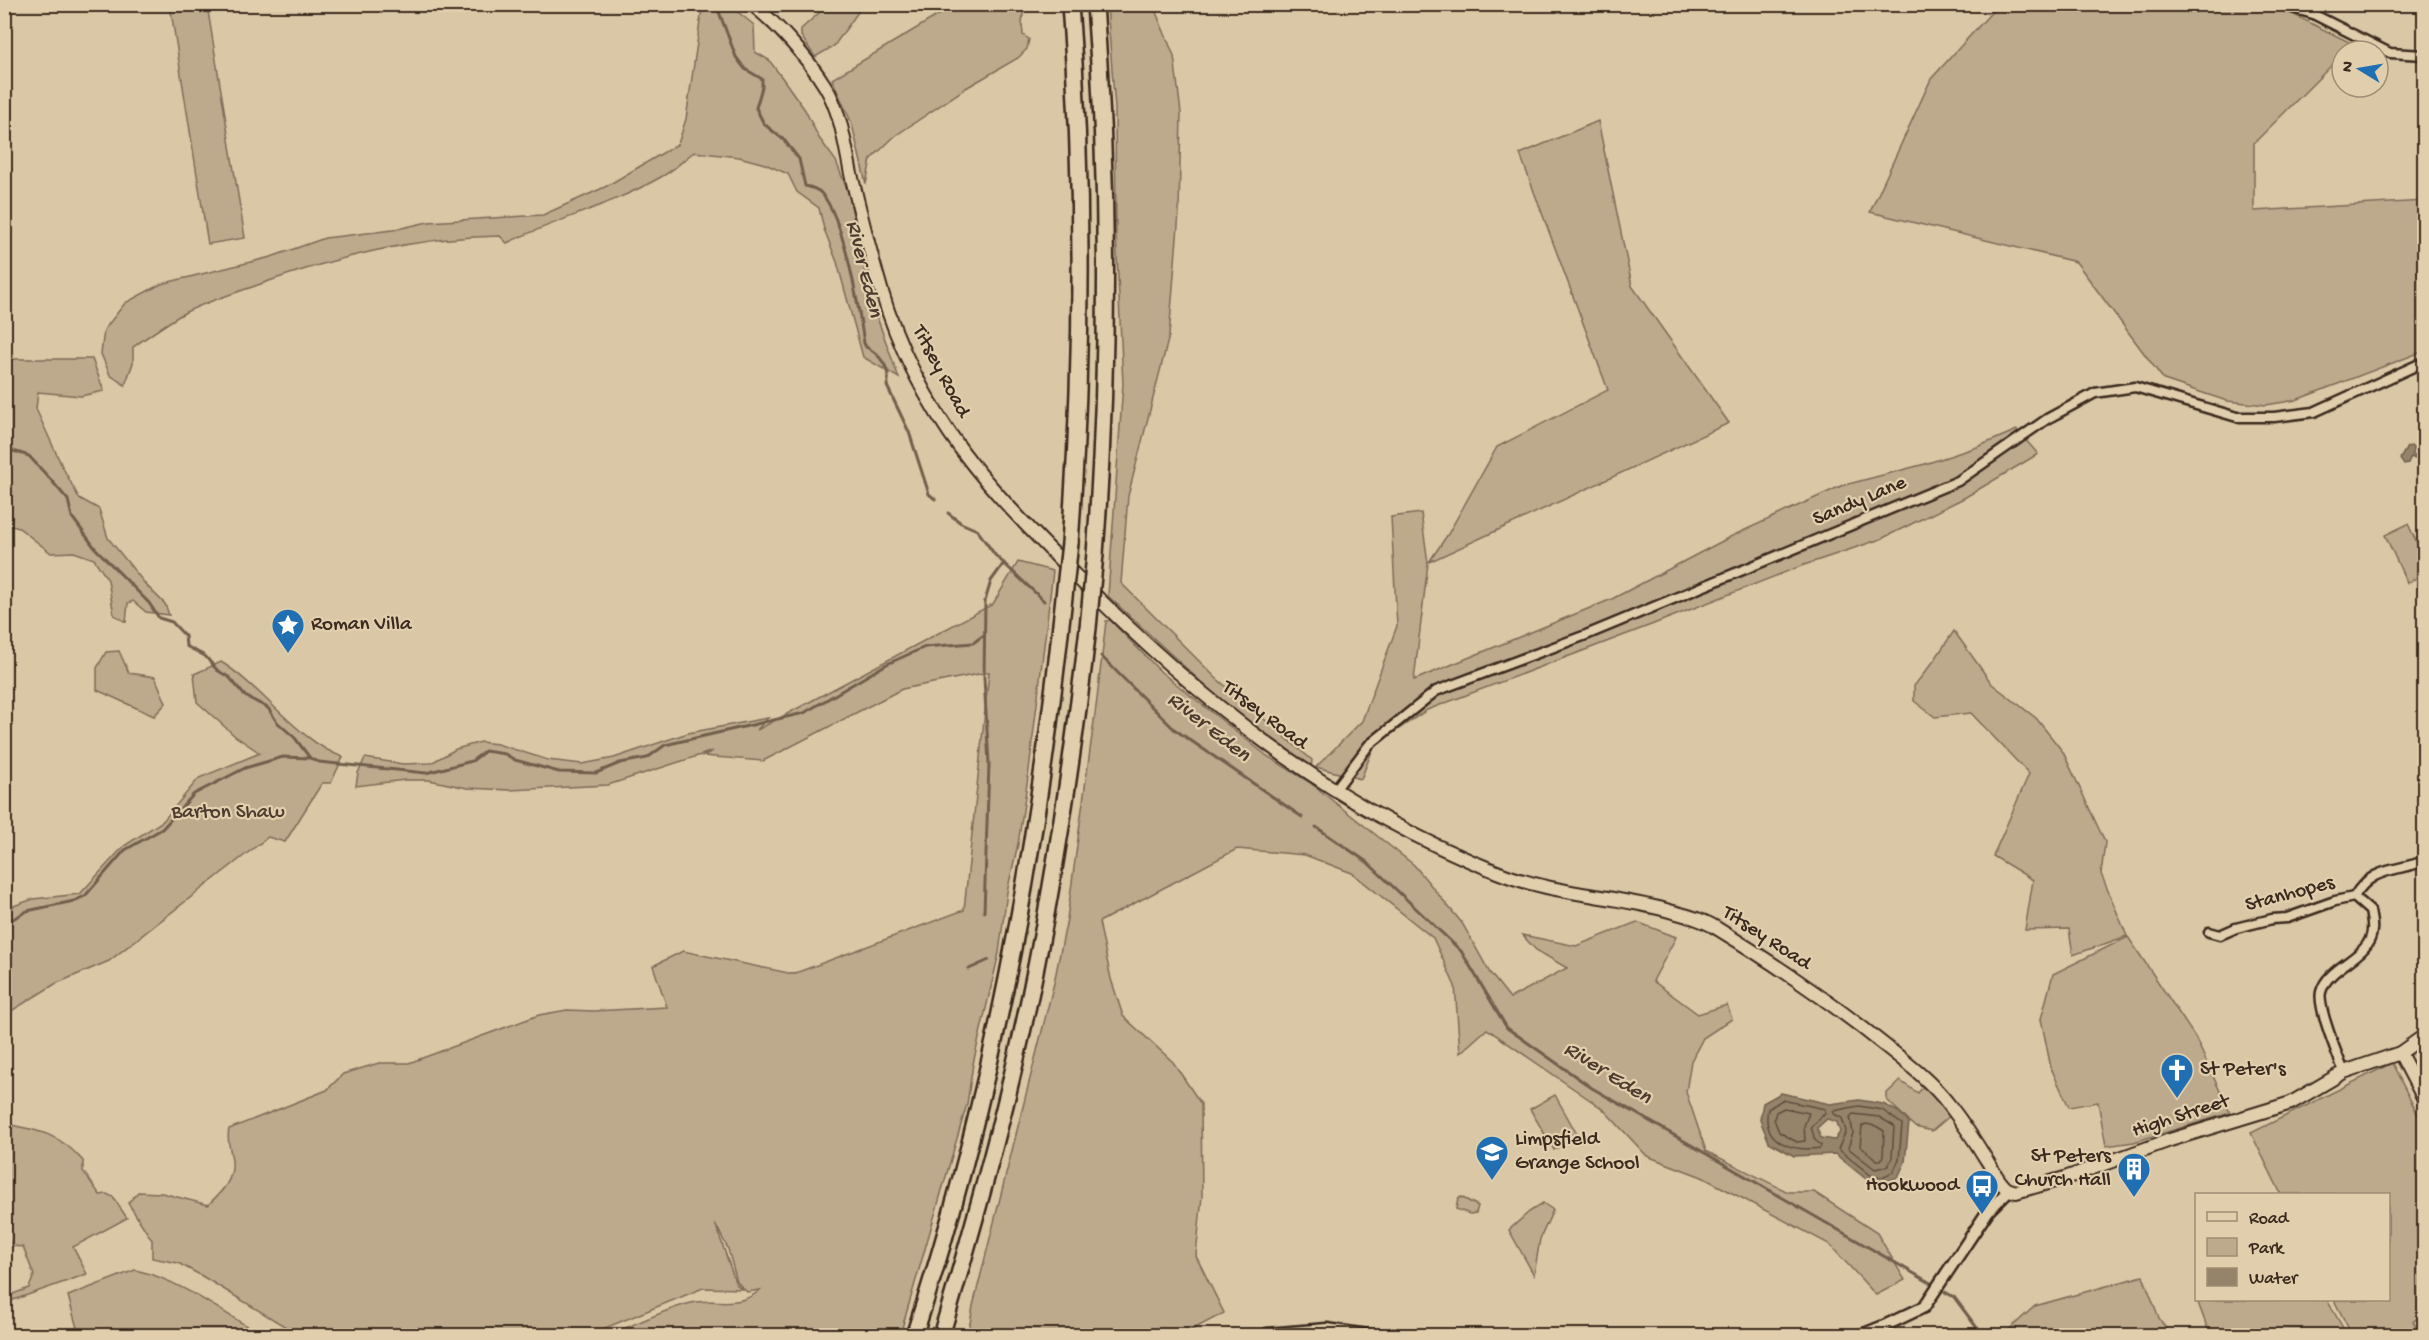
<svg xmlns="http://www.w3.org/2000/svg" width="2429" height="1340" font-family="'Gochi Hand',sans-serif">
	<style>
		.green { fill: #bdaa8d; stroke: #7c6a56; stroke-width: 1.5 }
		.water { fill: #95836a; stroke: #715f4c; stroke-width: 1.5; fill-rule: evenodd }
		.lines { fill: none; stroke-linecap: round; stroke-linejoin: round }
		.shore { stroke: #5f4e3c; stroke-width: 1.5 }
		.stream { stroke: #715f4c; stroke-width: 3 }
		.minor-casing { stroke: #3b2a1e; stroke-width: 13 }
		.tertiary-casing { stroke: #3b2a1e; stroke-width: 15 }
		.secondary-casing { stroke: #3b2a1e; stroke-width: 16 }
		.motorway-casing { stroke: #3b2a1e; stroke-width: 20 }
		.minor { stroke: #e1ceac; stroke-width: 8 }
		.tertiary { stroke: #e1ceac; stroke-width: 10 }
		.secondary { stroke: #e1ceac; stroke-width: 12 }
		.motorway { stroke: #e1ceac; stroke-width: 15 }
		.motorway-bridge-casing { stroke: #3b2a1e; stroke-width: 20; stroke-linecap: butt }
		.motorway-bridge { stroke: #e1ceac; stroke-width: 15 }
		.labels { text-anchor: middle; dominant-baseline: central; stroke-width: 4.5; stroke-linejoin: round; paint-order: stroke }
		.street-label { font-size: 21px; fill: #3b2a1e; stroke: #e1ceac }
		.poi-label { font-size: 21px; fill: #3b2a1e; stroke: #e1ceac; text-anchor: start }
		.park-label { font-size: 21px; fill: #4e3d2f; stroke: #e1ceac }
		.water-label { font-size: 22px; font-style: italic; fill: #4d3c2d; stroke: #e1ceac }
	</style>
	<rect width="100%" height="100%" fill="#dac7a6"/>
	<filter id="ink" filterUnits="userSpaceOnUse"><feTurbulence type="fractalNoise" baseFrequency=".0167" numOctaves="2"/><feDisplacementMap in="SourceGraphic" scale="12" xChannelSelector="R" yChannelSelector="G"/><feConvolveMatrix kernelMatrix="1 2 1 2 8 2 1 2 1" color-interpolation-filters="sRGB"/></filter>
	<g filter="url(#ink)">
		<!-- green -->
		<g class="green">
			<path d="M728 4 754 25 755 52 769 60 783 79 805 110 819 138 836 161 849 195 870 298 899 378 863 357 837 262 824 229 819 208 797 192 788 174 765 164 739 157 694 152C683 160 673 171 661 177 612 205 557 219 507 243L500 236C414 237 336 257 255 286 232 294 208 301 186 312 168 322 150 335 133 347V363L125 385 110 375 101 354 104 330 125 303 161 284 271 257 325 238 393 230 428 222 543 215 605 187 678 144 686 119 702 8 706 5Z"/>
			<polygon points="829,4 863,5 834,46 815,57 801,36 801,29"/>
			<polygon points="170,5 207,5 245,238 208,244"/>
			<polygon points="955,5 1024,5 1022,24 1023,35 1029,39 1027,49 1018,58 966,88 895,136 871,159 866,184 852,124 832,79"/>
			<polygon points="1107,5 1153,5 1174,56 1181,113 1179,213 1169,336 1128,496 1121,583 1216,678 1312,760 1311,769 1213,693 1108,596 1123,384 1116,233 1115,108"/>
			<polygon points="1998,5 2274,5 2353,44 2346,51 2342,51 2342,55 2254,143 2254,211 2424,201 2424,351 2296,400 2266,405 2227,401 2164,380 2076,262 1870,212 1931,79"/>
			<polygon points="1598,121 1632,286 1729,423 1429,562 1448,534 1497,447 1608,390 1520,154"/>
			<polygon points="5,359 92,359 104,391 81,396 38,392 36,409 62,466 79,498 99,509 108,538 146,585 165,604 169,615 146,612 133,601 128,603 126,622 114,615 108,580 94,559 74,552 51,553 19,528 5,524"/>
			<polygon points="2017,430 2038,454 1964,498 1881,539 1801,566 1651,625 1427,710 1374,746 1361,779 1316,767 1362,721 1397,626 1391,517 1421,513 1428,563 1414,680 1612,599 1732,536 1841,486 1925,464 1977,447"/>
			<polygon points="2408,524 2424,558 2424,574 2407,583 2385,535"/>
			<path d="M1018 562 1053 571 1029 770 1018 844 1007 892 999 953 973 1064 967 1104 900 1335H608C632 1326 674 1305 697 1302 721 1299 739 1308 760 1290L747 1292 737 1282 728 1249 715 1223 736 1284 742 1289 703 1288 588 1335H299L202 1276 178 1263 152 1258V1240L128 1203 138 1192 162 1193 208 1205C221 1192 234 1181 232 1161 231 1149 226 1141 229 1129L327 1090 343 1074 379 1063H409L539 1015 567 1010 594 1011 667 1007 653 966 683 951 793 974 964 910 989 672 902 689 763 761 703 756 713 751 608 785 510 790 467 788 429 780H405L356 786 358 773 365 758 403 764 431 763 456 749 481 742 497 744 548 760 582 764 614 758 688 733 768 718 757 730 993 604Z"/>
			<polygon points="1110,620 1161,672 1267,756 1309,782 1414,865 1462,923 1490,973 1510,998 1567,968 1536,950 1522,935 1576,946 1637,922 1676,937 1653,981 1698,1014 1727,1005 1732,1019 1703,1038 1691,1061 1686,1092 1706,1151 1788,1192 1814,1192 1877,1233 1905,1280 1876,1295 1829,1244 1702,1177 1647,1156 1603,1109 1487,1029 1460,1053 1455,986 1433,938 1352,873 1305,855 1237,849 1099,922 1111,979 1123,1016 1173,1062 1201,1104 1202,1196 1196,1256 1224,1313 1182,1335 968,1335 973,1306 1054,983 1067,919 1097,699 1106,621"/>
			<polygon points="1954,631 1992,684 2036,718 2063,752 2105,842 2101,874 2127,936 2073,955 2069,929 2025,930 2033,880 1993,856 2029,774 1971,713 1935,717 1914,701 1914,686 1933,662"/>
			<polygon points="119,651 129,673 155,677 166,703 154,716 97,690 97,668 106,652"/>
			<path d="M221 662C262 687 299 742 343 757L331 783H322L285 842 268 837 109 961 55 984 5 1015V909L33 899 80 894 124 846 163 821 199 778 260 753 235 736 197 702 194 674Z"/>
			<polygon points="2128,937 2195,1037 2230,1113 2134,1142 2106,1146 2098,1102 2069,1107 2051,1068 2041,1019 2053,974"/>
			<polygon points="2392,1063 2424,1127 2424,1316 2413,1321 2420,1335 2352,1335 2334,1300 2388,1300 2388,1194 2281,1194 2251,1133"/>
			<polygon points="1900,1081 1918,1093 1926,1083 1951,1115 1932,1131 1915,1127 1887,1100 1887,1093"/>
			<polygon points="1555,1095 1578,1136 1554,1150 1530,1109"/>
			<path d="M5 1124C39 1130 60 1134 83 1161V1171L100 1195 107 1194 113 1197 127 1218 73 1247 87 1274 5 1303V1297L29 1288 34 1275 23 1247 12 1246 5 1233Z"/>
			<polygon points="1461,1197 1478,1206 1476,1213 1470,1214 1456,1209 1458,1199"/>
			<polygon points="1543,1203 1553,1210 1540,1239 1534,1275 1509,1230 1529,1212"/>
			<path d="M135 1270C179 1279 223 1313 262 1335H79L68 1296Z"/>
			<polygon points="2143,1276 2159,1318 2170,1335 2003,1335 2035,1306"/>
			<polygon points="2197,1300 2327,1300 2347,1335 2210,1335"/>
		</g>
		<!-- water -->
		<g class="water">
			<polygon points="2411,446 2413,448 2412,454 2416,457 2415,459 2411,457 2408,464 2404,465 2400,459 2407,447"/>
			<path d="M1781 1093 1830 1104 1859 1100 1883 1104 1899 1112 1909 1122 1905 1162 1898 1177 1883 1183H1871L1835 1154 1794 1156 1769 1142 1760 1120 1763 1103ZM1827 1119 1837 1122 1840 1132 1835 1140 1821 1138 1817 1128Z"/>
		</g>
		<g class="lines">
			<!-- shore -->
			<g class="shore">
				<path d="M1782 1100 1825 1109V1113L1811 1127 1815 1140 1821 1145 1820 1148C1792 1152 1761 1142 1768 1109Z"/>
				<polygon points="1859,1106 1882,1110 1902,1124 1899,1160 1893,1172 1882,1177 1873,1177 1838,1149 1846,1131 1842,1118 1834,1114 1833,1111"/>
				<polygon points="1784,1108 1809,1113 1804,1126 1805,1141 1797,1142 1779,1132 1774,1119 1776,1112"/>
				<polygon points="1853,1114 1879,1117 1894,1126 1892,1158 1888,1166 1875,1169 1848,1148 1853,1133 1850,1117"/>
				<polygon points="1866,1124 1876,1126 1884,1131 1883,1156 1881,1160 1877,1160 1860,1146 1862,1126"/>
			</g>
			<!-- stream -->
			<g class="stream">
				<path d="M716 4 736 57 745 69 762 79V87L756 108 764 124 784 140 799 159 805 186C810 187 817 189 821 193 844 217 859 309 864 343L866 347C880 354 892 370 887 386L909 432 929 494 935 499"/>
				<polyline points="4,448 29,456 51,480 68,500 72,517 95,548 149,603 159,618 172,622 185,636 186,646 205,656 217,670 230,678 245,696 268,708 277,722 295,738 310,758 319,762 426,773 472,761 485,751 505,754 515,760 559,772 596,773 620,763 647,758 665,745 804,713 887,664 925,647 973,643 984,635"/>
				<polyline points="948,513 961,523 977,530 995,555 1044,601"/>
				<polyline points="1101,656 1174,729 1302,817"/>
				<polyline points="1316,827 1367,862 1461,951 1507,1028 1592,1088 1934,1285"/>
				<polyline points="984,912 989,764 984,678 985,601 991,581 1004,563"/>
				<polyline points="4,924 27,911 74,901 85,896 125,850 162,829 194,794 245,768 283,757 310,758"/>
				<polyline points="969,969 989,960"/>
				<polyline points="1945,1292 1954,1297 1983,1336"/>
			</g>
			<defs>
				<g id="minor">
					<polyline points="2279,4 2313,14 2390,53 2424,55"/>
					<polyline points="1335,790 1369,745 1436,691 1586,635 1958,481 2047,419 2095,393 2135,387 2237,417 2274,417 2314,412 2424,362"/>
					<path d="M2354 897C2371 867 2395 872 2424 861"/>
					<path d="M2209 932 2220 935 2236 928 2272 919 2287 918 2335 901 2354 897 2370 911C2371 917 2373 924 2372 930 2371 958 2328 965 2321 992 2317 1007 2338 1056 2344 1072"/>
					<polyline points="1267,1333 1327,1328 1381,1336"/>
				</g>
				<polyline id="tertiary" points="1859,1336 1884,1326 1924,1307 1988,1211 2009,1190"/>
				<g id="secondary">
					<path d="M752 4C779 26 807 57 825 86 841 112 845 145 851 174 860 212 870 251 881 289 898 347 927 403 963 452 996 496 1035 534 1074 574 1197 699 1332 807 1497 872 1551 894 1610 895 1666 910 1684 915 1703 919 1718 929 1775 964 1831 1002 1883 1044 1907 1063 1931 1081 1950 1106 1963 1123 1975 1141 1986 1159 1992 1168 1998 1182 2007 1189 2010 1190 2013 1191 2016 1192L2065 1178 2170 1140 2291 1103 2344 1072 2400 1053 2424 1036"/>
					<polyline points="2400,1053 2424,1099"/>
				</g>
				<g id="motorway">
					<path d="M1095 4C1109 187 1109 371 1095 554"/>
					<path d="M1070 543C1083 363 1084 184 1070 4"/>
					<path d="M914 1336C991 1102 1036 859 1062 615"/>
					<path d="M941 1336C968 1245 994 1155 1015 1063 1049 920 1071 774 1088 628"/>
				</g>
			</defs>
			<!-- minor casing -->
			<use href="#minor" class="minor-casing"/>
			<!-- tertiary casing -->
			<use href="#tertiary" class="tertiary-casing"/>
			<!-- secondary casing -->
			<use href="#secondary" class="secondary-casing"/>
			<!-- motorway casing -->
			<use href="#motorway" class="motorway-casing"/>
			<!-- minor -->
			<use href="#minor" class="minor"/>
			<!-- tertiary -->
			<use href="#tertiary" class="tertiary"/>
			<!-- secondary -->
			<use href="#secondary" class="secondary"/>
			<!-- motorway -->
			<use href="#motorway" class="motorway"/>
			<defs>
				<g id="motorway-bridge">
					<polyline points="1062,615 1070,543"/>
					<polyline points="1088,628 1095,554"/>
				</g>
			</defs>
			<!-- motorway-bridge casing -->
			<use href="#motorway-bridge" class="motorway-bridge-casing"/>
			<!-- motorway-bridge -->
			<use href="#motorway-bridge" class="motorway-bridge"/>
		</g>
	</g>
	<!-- icons -->
	<defs>
		<symbol id="sight-pin" viewBox="-11 -11 22 30"><path d="M0 17L-7.5 6A9.5 9.5 0 1 1 7.5 6Z" fill="#1f6fb2" stroke="#e1ceac"/><path d="M0-6L1.8-2.2L6-1.7L2.9 1.2L3.7 5.4L0 3.3L-3.7 5.4L-2.9 1.2L-6-1.7L-1.8-2.2Z" fill="#fff"/></symbol>
		<symbol id="church-pin" viewBox="-11 -11 22 30"><path d="M0 17L-7.5 6A9.5 9.5 0 1 1 7.5 6Z" fill="#1f6fb2" stroke="#e1ceac"/><path d="M-1.2-6h2.4v3.5h3.3v2.4h-3.3V6h-2.4V-.1h-3.3v-2.4h3.3Z" fill="#fff"/></symbol>
		<symbol id="school-pin" viewBox="-11 -11 22 30"><path d="M0 17L-7.5 6A9.5 9.5 0 1 1 7.5 6Z" fill="#1f6fb2" stroke="#e1ceac"/><path d="M0-5L7-2L0 1L-7-2ZM-4 1L0 2.5L4 1V4Q0 6-4 4Z" fill="#fff"/></symbol>
		<symbol id="building-pin" viewBox="-11 -11 22 30"><path d="M0 17L-7.5 6A9.5 9.5 0 1 1 7.5 6Z" fill="#1f6fb2" stroke="#e1ceac"/><path d="M-4-6H4V6H1V3H-1V6H-4ZM-2.5-4.3h1.7v1.8h-1.7ZM.8-4.3h1.7v1.8H.8ZM-2.5-1h1.7V.8h-1.7ZM.8-1h1.7V.8H.8Z" fill="#fff"/></symbol>
		<symbol id="bus-pin" viewBox="-11 -11 22 30"><path d="M0 17L-7.5 6A9.5 9.5 0 1 1 7.5 6Z" fill="#1f6fb2" stroke="#e1ceac"/><path d="M-5-6H5V4H4V6H2V4H-2V6H-4V4H-5ZM-3.5-4V0h7V-4ZM-3.5 1.2v1.5H-2V1.2ZM2 1.2v1.5H3.5V1.2Z" fill="#fff"/></symbol>
	</defs>
	<g fill-rule="evenodd">
		<use href="#sight-pin" x="269" y="606" width="38" height="52"/>
		<use href="#church-pin" x="2158" y="1051" width="38" height="52"/>
		<use href="#school-pin" x="1473" y="1133" width="38" height="52"/>
		<use href="#building-pin" x="2115" y="1150" width="38" height="52"/>
		<use href="#bus-pin" x="1963" y="1167" width="38" height="52"/>
	</g>
	<g class="labels">
		<!-- street labels -->
		<g class="street-label">
			<text transform="translate(940 372) rotate(62)">Titsey Road</text>
			<text transform="translate(1860 502) rotate(-23)">Sandy Lane</text>
			<text transform="translate(1264 716) rotate(37)">Titsey Road</text>
			<text transform="translate(2290 895) rotate(-15)">Stanhopes</text>
			<text transform="translate(1766 939) rotate(33)">Titsey Road</text>
			<text transform="translate(2181 1117) rotate(-18)">High Street</text>
		</g>
		<!-- poi labels -->
		<g class="poi-label">
			<text x="311" y="625">Roman Villa</text>
			<text x="2200" y="1070">St Peter's</text>
			<text x="1515" y="1140">Limpsfield<tspan x="1515" dy="24">Grange School</tspan></text>
			<text x="2111" y="1157" text-anchor="end">St Peters<tspan x="2111" dy="24">Church Hall</tspan></text>
			<text x="1959" y="1186" text-anchor="end">Hookwood</text>
		</g>
		<!-- park labels -->
		<g class="park-label">
			<text x="228" y="813">Barton Shaw</text>
		</g>
		<!-- water labels -->
		<g class="water-label">
			<text transform="translate(863 269) rotate(76)">River Eden</text>
			<text transform="translate(1208 728) rotate(38)">River Eden</text>
			<text transform="translate(1607 1074) rotate(32)">River Eden</text>
		</g>
	</g>
	<!-- margin -->
	<rect width="2429" height="1340" fill="none" stroke="#e1ceac" stroke-width="24"/>
	<rect x="12" y="12" width="2405" height="1316" fill="none" stroke="#3b2a1e" stroke-width="2" filter="url(#ink)"/>
	<!-- legend -->
	<rect x="2195" y="1193" width="195" height="108" fill="#e1ceac" stroke="#9f8c73" stroke-width="1.5"/>
	<rect x="2207" y="1212" width="30" height="9" fill="#e1ceac" stroke="#9f8c73" stroke-width="1.5"/>
	<text x="2249" y="1223" font-size="18" fill="#3b2a1e">Road</text>
	<rect x="2207" y="1238" width="30" height="18" fill="#bdaa8d" stroke="#9f8c73" stroke-width="1.5"/>
	<text x="2249" y="1253" font-size="18" fill="#3b2a1e">Park</text>
	<rect x="2207" y="1268" width="30" height="18" fill="#95836a" stroke="#9f8c73" stroke-width="1.5"/>
	<text x="2249" y="1283" font-size="18" fill="#3b2a1e">Water</text>
	<!-- north arrow -->
	<g transform="translate(2360 69) rotate(281)"><circle r="28" fill="#e1ceac" stroke="#9f8c73" stroke-width="1.5"/>
	<path d="M0-4.5L10 22L0 15L-10 22Z" fill="#1f6fb2"/>
	<text y="-9" font-size="16" font-weight="bold" text-anchor="middle" fill="#3b2a1e">N</text>
	</g>
</svg>
